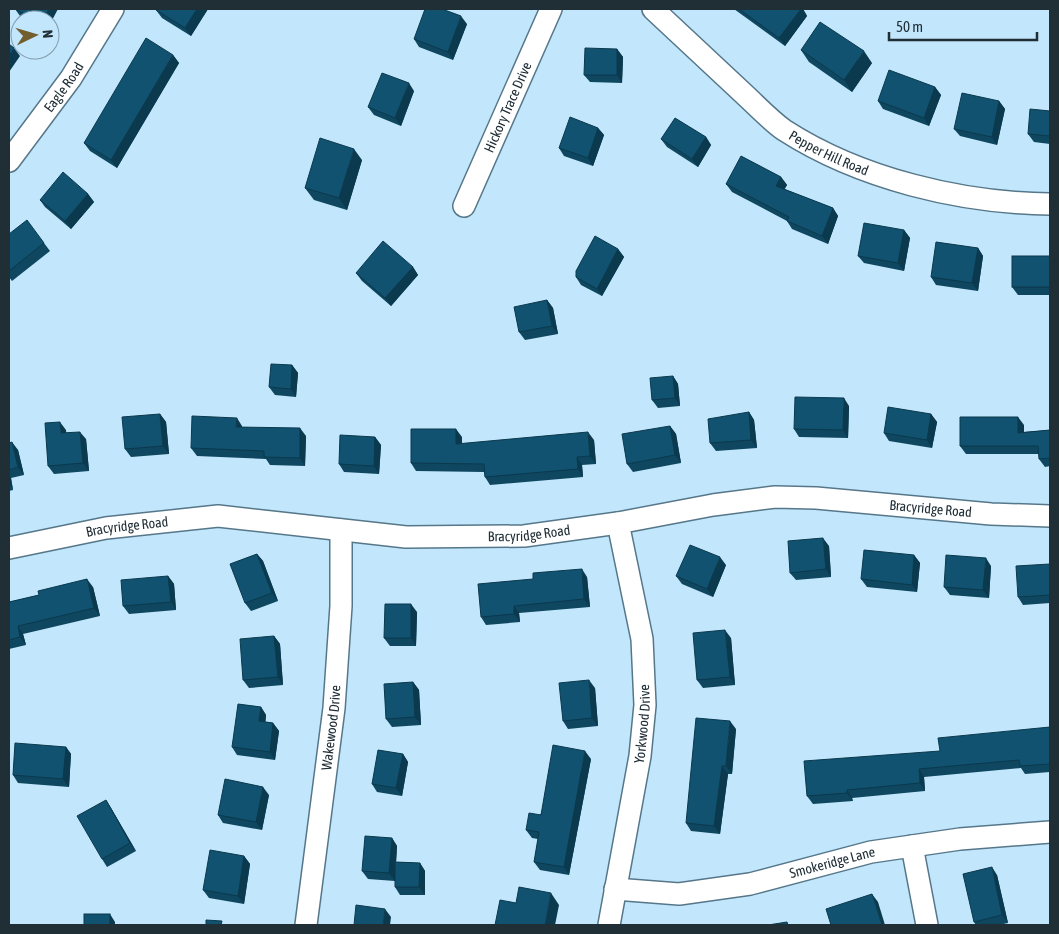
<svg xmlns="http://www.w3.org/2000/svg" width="1059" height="934" font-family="'Asap Condensed',sans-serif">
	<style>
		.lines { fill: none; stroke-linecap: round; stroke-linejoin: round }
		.street-casing { stroke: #567789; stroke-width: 24 }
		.street { stroke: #fff; stroke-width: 21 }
		.wall { fill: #0e475f }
		.shaded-wall { fill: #0b394e }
		.building { fill: #10526f; stroke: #0b394e }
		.labels { text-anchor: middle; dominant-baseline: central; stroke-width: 5; stroke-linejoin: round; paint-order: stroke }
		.street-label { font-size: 14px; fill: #202e36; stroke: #c2e6fb }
	</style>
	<rect width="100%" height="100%" fill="#c2e6fb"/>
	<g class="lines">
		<defs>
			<g id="street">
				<path id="s1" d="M653 9C683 37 714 66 744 94 757 106 770 120 784 130 860 179 961 203 1050 204"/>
				<path id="s2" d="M9 161 71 78 113 9"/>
				<path id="s3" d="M464 206 551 9"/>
				<path id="s4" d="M9 548 106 528 218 516 406 537 524 536 618 523 713 505 775 497 816 498 991 514 1050 516"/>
				<polyline points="912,846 927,925"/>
				<path id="s5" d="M615 889 679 894 750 884 871 852 960 839 1050 832"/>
				<path id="s6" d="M306 925 334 708 341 606V530"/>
				<path id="s7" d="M609 925 640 756 645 705 642 639 618 523"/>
			</g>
		</defs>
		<!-- street casing -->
		<use href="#street" class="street-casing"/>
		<!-- street -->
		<use href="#street" class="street"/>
	</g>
	<!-- wall -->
	<g class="wall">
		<polygon points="15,9 50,20 27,20 20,16"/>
		<polygon points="208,9 191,36 162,18 156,10"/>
		<polygon points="734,9 803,9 807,16 785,46"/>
		<polygon points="467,24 453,60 419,47 414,39"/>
		<polygon points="617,49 623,57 622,83 590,82 584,75"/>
		<polygon points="801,50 872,63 852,92 809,62"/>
		<polygon points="173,55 179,63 117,168 90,151 84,143"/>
		<polygon points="935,87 941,95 929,126 883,109 878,101"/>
		<polygon points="414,91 401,126 374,115 368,107"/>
		<polygon points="999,101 1005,109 997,145 960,136 954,129"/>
		<polygon points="1050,111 1050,144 1034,142 1028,134"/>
		<polygon points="598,128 604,135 593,166 564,156 559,148"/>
		<polygon points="706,137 711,145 698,167 667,147 661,139"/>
		<polygon points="362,160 347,210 314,200 305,188"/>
		<polygon points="781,177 787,185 784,189 833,208 838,216 828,244 792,229 787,221 732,192 726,184"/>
		<polygon points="88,194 94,202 71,229 45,207 40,200"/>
		<polygon points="904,230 910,238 904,271 864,263 858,256"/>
		<polygon points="9,234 44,243 50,251 12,281 9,277"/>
		<polygon points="978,248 983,256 978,291 936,285 931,277"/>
		<polygon points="618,249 624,257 602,296 581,285 576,277"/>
		<polygon points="1050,256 1050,295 1018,295 1012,287"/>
		<polygon points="413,267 418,275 391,306 362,281 356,273"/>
		<polygon points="547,300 553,308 558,334 525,340 519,332"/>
		<polygon points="292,365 298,373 296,397 275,395 269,387"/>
		<polygon points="673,376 678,384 680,406 658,408 652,400"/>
		<polygon points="849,406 848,438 799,437 794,429"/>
		<polygon points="749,412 754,420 757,448 716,451 710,443"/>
		<polygon points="160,414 166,422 169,454 131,457 125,449"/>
		<polygon points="931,414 937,422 932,448 889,441 884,433"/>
		<polygon points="1024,425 1024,432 1050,430 1050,466 1045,467 1039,459 1039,454 966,454 960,446"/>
		<polygon points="242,426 242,427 306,436 305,466 270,465 266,459 197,456 191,448"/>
		<polygon points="670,426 676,434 681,463 633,472 627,464"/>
		<polygon points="66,430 66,433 86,439 89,471 54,474 48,466"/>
		<polygon points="375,437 381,445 379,474 344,472 339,464"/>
		<polygon points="462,437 462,444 594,440 596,464 582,465 583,477 490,485 485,477 484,472 416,471 411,463"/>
		<polygon points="9,443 18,450 24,475 11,478 13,490 9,491"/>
		<polygon points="829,546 831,577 796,580 790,573"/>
		<polygon points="257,554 263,561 278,601 251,611 245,603"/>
		<polygon points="914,555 920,563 917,592 867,587 861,579"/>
		<polygon points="1050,564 1050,603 1023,605 1018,597"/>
		<polygon points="726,565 713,597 682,584 676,576"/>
		<polygon points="991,566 989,598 950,595 944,587"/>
		<polygon points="168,576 174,584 176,610 129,614 123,606"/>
		<polygon points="587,577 590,607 519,613 520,622 486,625 481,617"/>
		<polygon points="93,587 100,616 23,634 26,645 9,649 9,602 39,595"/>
		<polygon points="417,612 416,646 390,646 384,638"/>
		<polygon points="274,636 280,644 283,685 249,688 243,680"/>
		<polygon points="731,638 735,685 703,688 697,680"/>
		<polygon points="413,682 419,690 421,725 392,727 386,719"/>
		<polygon points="595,688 598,726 568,729 563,721"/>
		<polygon points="261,707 266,715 265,722 273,723 279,731 275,760 237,755 232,747"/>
		<polygon points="1050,727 1050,772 1025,774 1021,768 924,777 925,791 852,798 853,801 813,804 807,796 940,751"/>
		<polygon points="736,729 732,774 728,774 720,834 691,831 686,823"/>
		<polygon points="66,747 71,754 69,787 18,783 13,775"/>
		<polygon points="403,754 408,762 402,796 377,792 372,784"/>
		<polygon points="591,759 569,875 540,870 534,862 538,839 532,838 526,830"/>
		<polygon points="269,795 262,830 223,823 218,815"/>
		<polygon points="106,800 111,808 136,851 107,867 102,859"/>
		<polygon points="392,838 397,846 396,862 420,863 425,871 425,895 400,895 395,887 395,881 368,879 362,871"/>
		<polygon points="244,856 250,864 244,904 209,898 203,890"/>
		<polygon points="997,875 1008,923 999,925 976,925 974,922"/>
	</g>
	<!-- shaded-wall -->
	<g class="shaded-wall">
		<polygon points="49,9 58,9 50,24 50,20 42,20"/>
		<polygon points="197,9 208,9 191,36 185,28"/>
		<polygon points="801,9 803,9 807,16 785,46 779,38"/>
		<polygon points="461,16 467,24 453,60 448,52"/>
		<polygon points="14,48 20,56 9,72 9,56"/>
		<polygon points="617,49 623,57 622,83 617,75"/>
		<polygon points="864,51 872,63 852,92 844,80"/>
		<polygon points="173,55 179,63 117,168 111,160"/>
		<polygon points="409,83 414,91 401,126 395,118"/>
		<polygon points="935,87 941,95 929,126 924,118"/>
		<polygon points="999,101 1005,109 997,145 992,137"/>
		<polygon points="598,128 604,135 593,166 588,158"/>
		<polygon points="706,137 711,145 698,167 692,159"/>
		<polygon points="354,149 362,160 347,210 339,198"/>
		<polygon points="781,177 787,185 782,194 776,186"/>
		<polygon points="88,194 94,202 71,229 65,221"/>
		<polygon points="833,208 838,216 828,244 822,236"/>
		<polygon points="904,230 910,238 904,271 898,263"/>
		<polygon points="978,248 983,256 978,291 972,283"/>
		<polygon points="618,249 624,257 602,296 597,289"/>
		<polygon points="413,267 418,275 391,306 385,298"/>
		<polygon points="547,300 553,308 558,334 552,326"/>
		<polygon points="292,365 298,373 296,397 291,389"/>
		<polygon points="673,376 678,384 680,406 675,398"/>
		<polygon points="844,398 849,406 848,438 843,430"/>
		<polygon points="749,412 754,420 757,448 751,440"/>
		<polygon points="160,414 166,422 169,454 163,446"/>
		<polygon points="931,414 937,422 932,448 927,440"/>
		<polygon points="1018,417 1024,425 1024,441 1018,433"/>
		<polygon points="237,418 242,426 242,435 236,427"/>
		<polygon points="60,422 66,430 67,441 61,433"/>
		<polygon points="670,426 676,434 681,463 675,455"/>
		<polygon points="300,428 306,436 305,466 300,458"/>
		<polygon points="456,429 462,437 462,452 456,444"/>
		<polygon points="80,432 86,439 89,471 83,463"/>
		<polygon points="588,432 594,440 596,464 590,456"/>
		<polygon points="375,437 381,445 379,474 374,466"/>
		<polygon points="12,442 18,450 24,475 18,467"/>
		<polygon points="577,457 582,465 583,477 578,469"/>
		<polygon points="9,475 11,478 13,490 9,483"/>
		<polygon points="823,538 829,546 831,577 826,569"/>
		<polygon points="257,554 263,561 278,601 272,593"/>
		<polygon points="914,555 920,563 917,592 912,585"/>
		<polygon points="720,557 726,565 713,597 707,589"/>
		<polygon points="986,558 991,566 989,598 983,590"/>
		<polygon points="582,569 587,577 590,607 584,599"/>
		<polygon points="168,576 174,584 176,610 171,602"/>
		<polygon points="87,579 93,587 100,616 94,608"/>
		<polygon points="411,604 417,612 416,646 411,638"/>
		<polygon points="514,606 519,613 520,622 514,614"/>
		<polygon points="18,626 23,634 26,645 20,637"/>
		<polygon points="725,630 731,638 735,685 730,677"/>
		<polygon points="274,636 280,644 283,685 278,677"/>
		<polygon points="589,680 595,688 598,726 592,718"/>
		<polygon points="413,682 419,690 421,725 415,717"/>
		<polygon points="261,707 266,715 265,729 259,721"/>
		<polygon points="730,721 736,729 732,774 726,766"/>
		<polygon points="273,723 279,731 275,760 270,752"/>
		<polygon points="66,747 71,754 69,787 63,779"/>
		<polygon points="585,751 591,759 569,875 564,867"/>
		<polygon points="403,754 408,762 402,796 396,788"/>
		<polygon points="722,766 728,774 720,834 714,826"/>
		<polygon points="919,769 924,777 925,791 920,783"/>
		<polygon points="263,787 269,795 262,830 256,822"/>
		<polygon points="847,790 852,798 853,801 847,793"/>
		<polygon points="106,800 111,808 136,851 130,843"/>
		<polygon points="392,838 397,846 395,881 389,873"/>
		<polygon points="244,856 250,864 244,904 238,896"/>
		<polygon points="420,863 425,871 425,895 419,887"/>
		<polygon points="992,867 997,875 1008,923 1002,915"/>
		<polygon points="551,893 559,905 555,925 545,925"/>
		<polygon points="872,894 878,902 885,925 882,925"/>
		<polygon points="385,909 391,917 390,925 383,925"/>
		<polygon points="110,914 115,922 115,925 110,925"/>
	</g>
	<!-- building -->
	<g class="building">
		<polygon points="15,9 49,9 42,20 36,20"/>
		<polygon points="157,9 197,9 185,28 156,10"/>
		<polygon points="425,9 442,9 461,16 448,52 414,39"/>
		<polygon points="739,9 801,9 779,38"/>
		<polygon points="820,22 864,51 844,80 801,50"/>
		<polygon points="146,38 173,55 111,160 84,143"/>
		<polygon points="9,44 14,48 9,56"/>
		<polygon points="585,48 617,49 617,75 584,75"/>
		<polygon points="889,70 935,87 924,118 878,101"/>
		<polygon points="382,73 409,83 395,118 368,107"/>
		<polygon points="962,93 999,101 992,137 954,129"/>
		<polygon points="1030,109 1050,111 1050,136 1028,134"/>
		<polygon points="570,117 598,128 588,158 559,148"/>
		<polygon points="675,118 706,137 692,159 661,139"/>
		<polygon points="320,138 354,149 339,198 305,188"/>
		<polygon points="741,156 781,177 776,186 833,208 822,236 787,221 789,217 726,184"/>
		<polygon points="63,172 88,194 65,221 40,200"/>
		<polygon points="27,220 44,243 9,271 9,234"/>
		<polygon points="864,223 904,230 898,263 858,256"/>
		<polygon points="595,236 618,249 597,289 576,277 576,271"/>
		<polygon points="383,241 413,267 385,298 356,273"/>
		<polygon points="936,242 978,248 972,283 931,277"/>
		<rect x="1012" y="256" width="38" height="31"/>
		<polygon points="547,300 552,326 519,332 514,307"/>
		<polygon points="271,364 292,365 291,389 269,387"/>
		<polygon points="673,376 675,398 652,400 650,378"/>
		<polygon points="795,397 844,398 843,430 794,429"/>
		<polygon points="888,407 931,414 927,440 884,433"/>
		<polygon points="749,412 751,440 710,443 708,419"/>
		<polygon points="160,414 163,446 125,449 122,417"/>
		<polygon points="192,416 237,418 236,427 300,428 300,458 264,457 264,451 191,448"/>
		<polygon points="960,417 1018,417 1018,433 1050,430 1050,458 1039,459 1038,446 960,446"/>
		<polygon points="60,422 61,433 80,432 83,463 48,466 45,423"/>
		<polygon points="670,426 675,455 627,464 622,434"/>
		<polygon points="411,429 456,429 456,444 588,432 590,456 577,457 578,469 485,477 484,464 411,463"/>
		<polygon points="340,435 375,437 374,466 339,464"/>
		<polygon points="12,442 18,467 9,470 9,443"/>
		<polygon points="823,538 826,569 790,573 788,541"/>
		<polygon points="690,545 720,557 707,589 676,576"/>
		<polygon points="864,550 914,555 912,585 861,579"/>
		<polygon points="257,554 272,593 245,603 230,564"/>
		<polygon points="946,555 986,558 983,590 944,587"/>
		<polygon points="1050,564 1050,595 1018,597 1016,566"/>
		<polygon points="582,569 584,599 514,606 514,614 481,617 478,584 533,579 533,573"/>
		<polygon points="168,576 171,602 123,606 121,580"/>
		<polygon points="87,579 94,608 18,626 20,637 9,640 9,602 39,595 38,591"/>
		<polygon points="385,604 411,604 411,638 384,638"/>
		<polygon points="725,630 730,677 697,680 693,633"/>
		<polygon points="274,636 278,677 243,680 240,639"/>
		<polygon points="589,680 592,718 563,721 559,683"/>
		<polygon points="413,682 415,717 386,719 384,684"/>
		<polygon points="238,704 261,707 259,721 273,723 270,752 232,747"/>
		<polygon points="696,718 730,721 726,766 722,766 714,826 686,823"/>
		<polygon points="1050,727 1050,764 1020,766 1019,760 919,769 920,783 847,790 847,793 807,796 804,761 940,751 938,738"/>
		<polygon points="15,743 66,747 63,779 13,775"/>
		<polygon points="553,745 585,751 564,867 534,862 539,832 526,830 529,813 541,815"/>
		<polygon points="378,750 403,754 396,788 372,784"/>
		<polygon points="225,779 263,787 256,822 218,815"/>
		<polygon points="106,800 130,843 102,859 77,816"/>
		<polygon points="365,836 392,838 389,873 362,871"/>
		<polygon points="210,850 244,856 238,896 203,890"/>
		<polygon points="395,862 420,863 419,887 395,887"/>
		<polygon points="992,867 1002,915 974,922 963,874"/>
		<polygon points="519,887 551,893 545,925 495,925 500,900 516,903"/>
		<polygon points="872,894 882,925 831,925 826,909"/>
		<polygon points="356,905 385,909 383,925 354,925"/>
		<rect x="84" y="914" width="26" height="11"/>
		<polygon points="206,920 222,921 221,925 206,925"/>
		<polygon points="787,922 788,925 768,925"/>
	</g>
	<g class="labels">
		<!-- street labels -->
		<g class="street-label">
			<text stroke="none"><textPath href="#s2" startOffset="92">Eagle Road</textPath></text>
			<text stroke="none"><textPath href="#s3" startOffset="108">Hickory Trace Drive</textPath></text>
			<text stroke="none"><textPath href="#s1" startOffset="229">Pepper Hill Road</textPath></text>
			<text stroke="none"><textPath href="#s4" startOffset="929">Bracyridge Road</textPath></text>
			<text stroke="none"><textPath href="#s4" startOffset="120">Bracyridge Road</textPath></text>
			<text stroke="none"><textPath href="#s4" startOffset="524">Bracyridge Road</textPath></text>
			<text stroke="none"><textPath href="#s7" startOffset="204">Yorkwood Drive</textPath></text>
			<text stroke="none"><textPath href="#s6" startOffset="199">Wakewood Drive</textPath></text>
			<text stroke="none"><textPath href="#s5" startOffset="221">Smokeridge Lane</textPath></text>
		</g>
	</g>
	<!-- border -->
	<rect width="1059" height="934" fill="none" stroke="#202e36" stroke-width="20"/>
	<!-- north arrow -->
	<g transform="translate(35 35) rotate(85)"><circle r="24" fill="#c2e6fb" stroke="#819cac"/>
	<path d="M0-4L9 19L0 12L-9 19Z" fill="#725f2d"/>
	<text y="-8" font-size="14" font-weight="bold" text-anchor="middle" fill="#202e36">N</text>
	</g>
	<!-- scale -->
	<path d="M889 32v8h148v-8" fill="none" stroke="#202e36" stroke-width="2.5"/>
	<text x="896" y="32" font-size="15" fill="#202e36" stroke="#c2e6fb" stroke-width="4" paint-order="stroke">50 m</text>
</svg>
